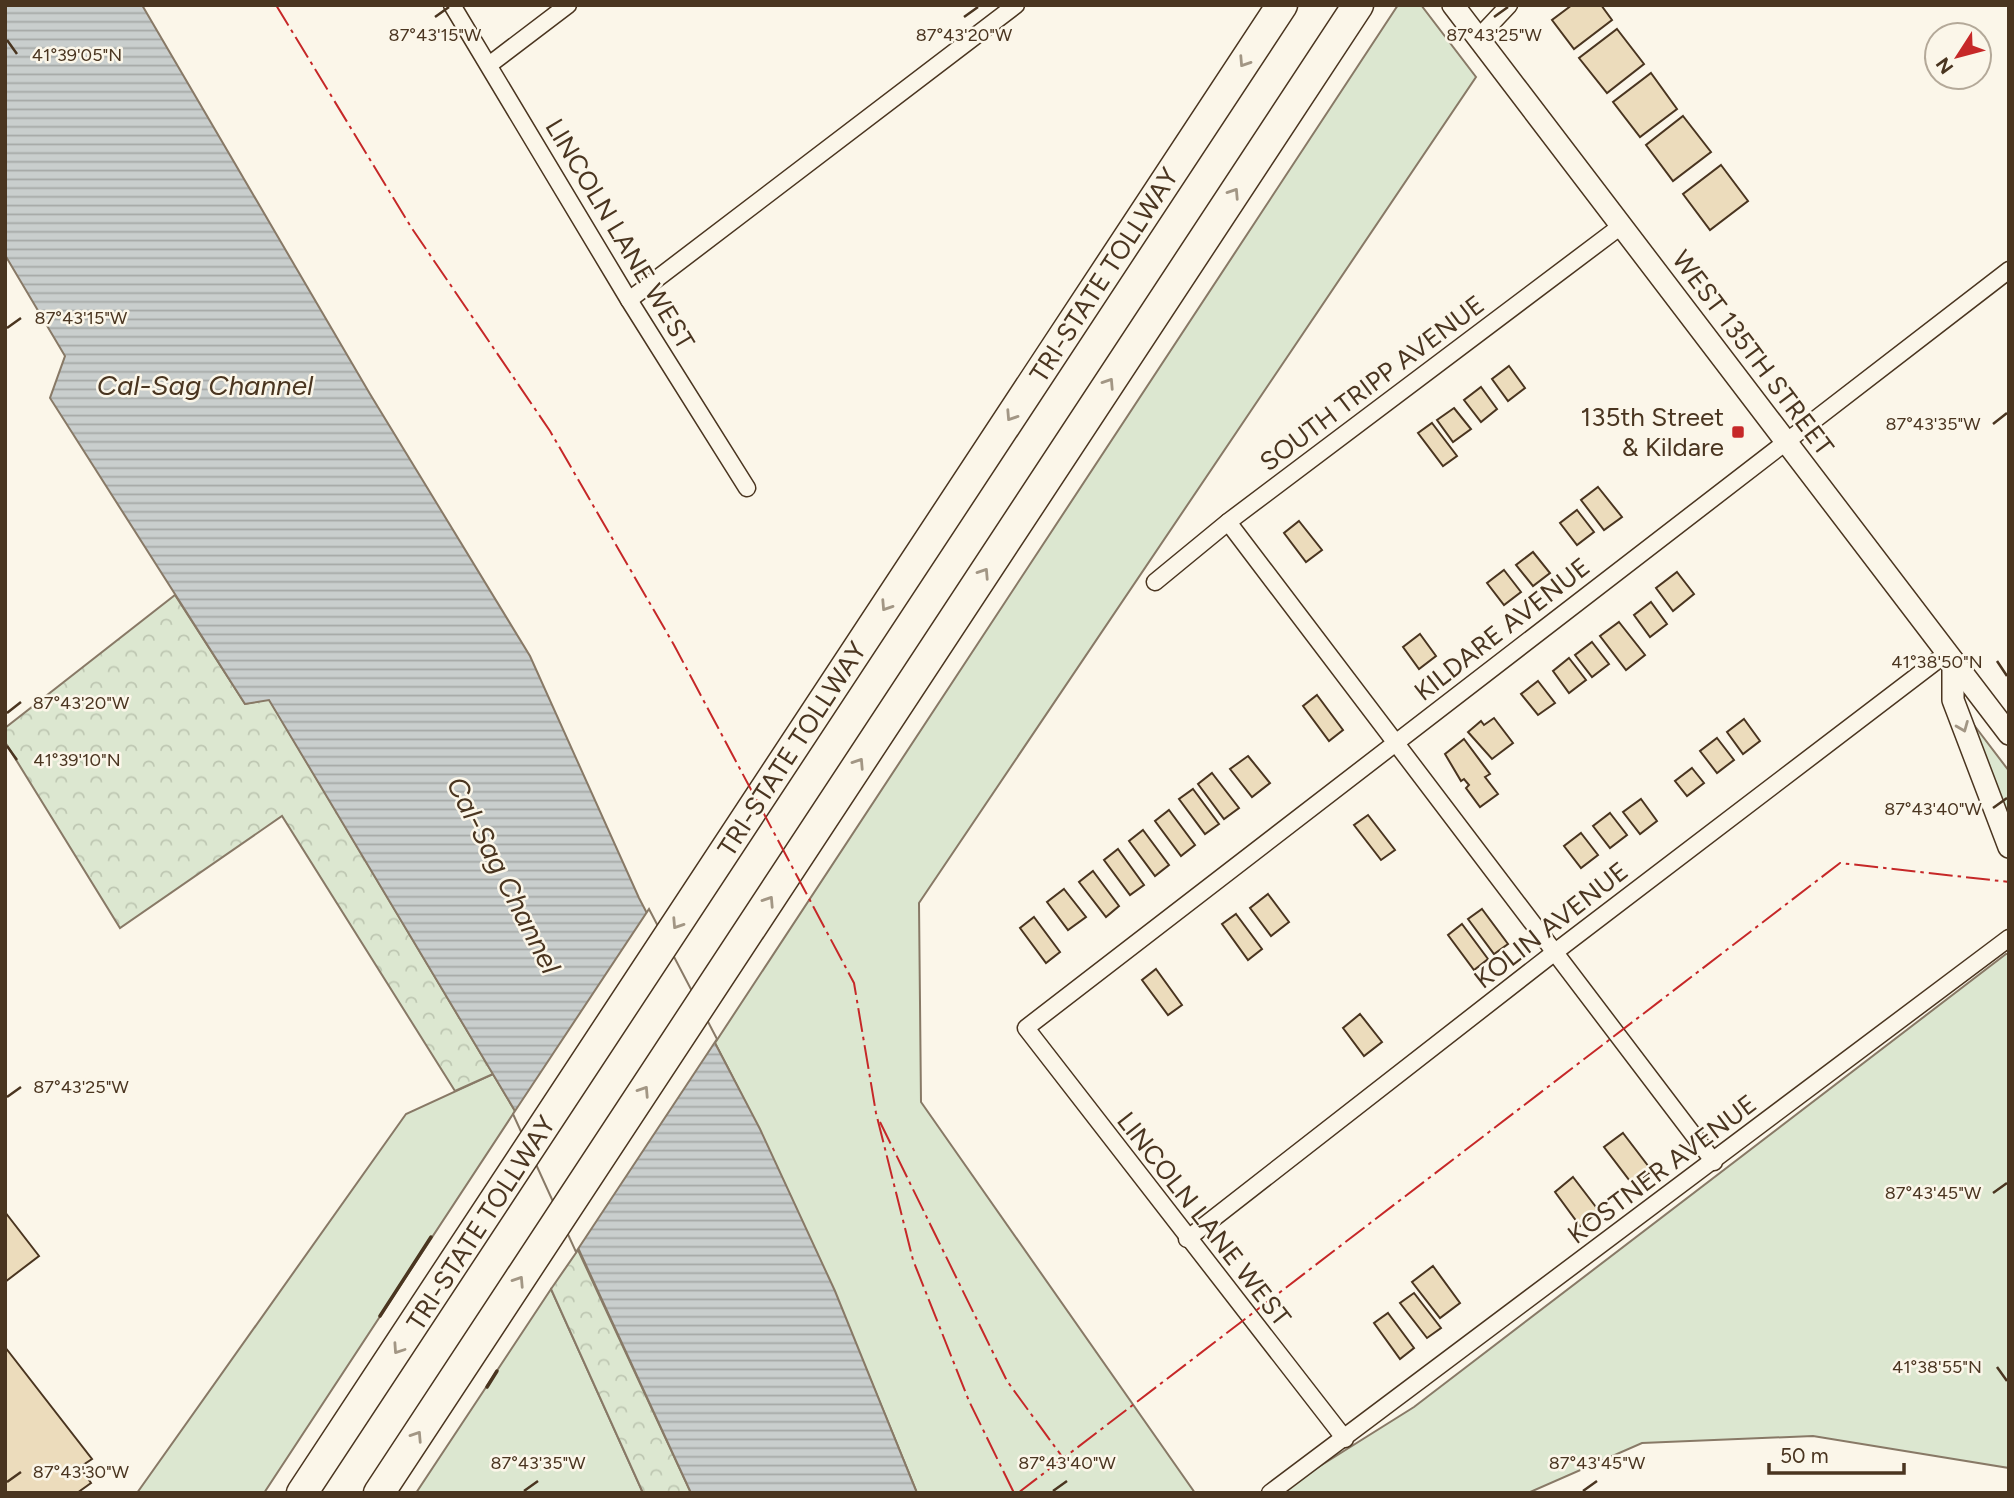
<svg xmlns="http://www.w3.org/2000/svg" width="2014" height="1498" font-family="Figtree,sans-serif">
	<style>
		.grass { fill: #dce7d0; stroke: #887966; stroke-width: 2 }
		.forest { fill: url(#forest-crowns); stroke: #887966; stroke-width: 2 }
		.water { fill: url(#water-rules); stroke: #887966; stroke-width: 2 }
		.pier { fill: #fbf6e9; stroke: #887966; stroke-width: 2 }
		.building { fill: #ecdcbc; stroke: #4a3520; stroke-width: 2 }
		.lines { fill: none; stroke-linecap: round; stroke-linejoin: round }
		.minor-casing { stroke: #4a3520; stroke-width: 19 }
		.tertiary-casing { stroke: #4a3520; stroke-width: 24 }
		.motorway-casing { stroke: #4a3520; stroke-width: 33 }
		.minor { stroke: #fbf6e9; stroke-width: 16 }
		.tertiary { stroke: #fbf6e9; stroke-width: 21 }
		.motorway { stroke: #fbf6e9; stroke-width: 30 }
		.wall { stroke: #4a3520; stroke-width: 3.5 }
		.power { stroke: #c62828; stroke-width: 2; stroke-dasharray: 24 5 3.5 5; stroke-linecap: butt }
		.oneway { stroke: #a29684 }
		.ticks { fill: none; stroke: #4a3520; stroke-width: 2.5 }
		.poi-dot { fill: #c62828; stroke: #fbf6e9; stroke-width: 2.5 }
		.labels { text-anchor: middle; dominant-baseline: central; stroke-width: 5; stroke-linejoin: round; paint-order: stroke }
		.street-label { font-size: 26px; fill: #4a3520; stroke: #fbf6e9 }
		.poi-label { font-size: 26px; fill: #4a3520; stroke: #fbf6e9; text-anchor: end }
		.water-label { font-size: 28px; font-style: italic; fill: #4a3520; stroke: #fbf6e9 }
		.ticks-label { font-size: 18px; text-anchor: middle; fill: #4a3520; stroke: #fbf6e9; stroke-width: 5; stroke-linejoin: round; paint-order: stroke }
	</style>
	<defs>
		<pattern id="forest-crowns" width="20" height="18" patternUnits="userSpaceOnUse" patternTransform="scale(1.75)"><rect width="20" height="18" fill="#dce7d0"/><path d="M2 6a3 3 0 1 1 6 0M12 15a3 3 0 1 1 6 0" fill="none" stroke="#bec7b2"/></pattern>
		<pattern id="water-rules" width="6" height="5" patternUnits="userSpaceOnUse" patternTransform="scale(1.75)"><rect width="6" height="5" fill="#c9cecd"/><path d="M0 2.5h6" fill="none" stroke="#a5a8a6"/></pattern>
	</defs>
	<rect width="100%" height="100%" fill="#fbf6e9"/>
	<!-- grass -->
	<g class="grass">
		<path d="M1398 5H1421L1476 77 919 903 921 1102 1195 1493H917C855 1340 792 1189 715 1043Z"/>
		<polygon points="1974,725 2009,771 2009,823"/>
		<polygon points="2006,954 2009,954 2009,1468 1813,1436 1642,1443 1528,1493 1277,1493 1414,1407"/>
		<polygon points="493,1074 515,1111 264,1493 137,1493 406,1114"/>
		<polygon points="551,1289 643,1493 416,1493"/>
	</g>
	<!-- forest -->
	<g class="forest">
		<polygon points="175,595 245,704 269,699 493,1074 455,1091 282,816 120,928 5,742 5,728"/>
		<polygon points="578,1250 691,1493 643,1493 551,1289"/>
	</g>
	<!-- water -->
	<polygon class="water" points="5,5 142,5 370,394 530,656 639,898 760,1129 835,1291 917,1493 691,1493 515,1111 269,700 245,704 50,398 65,356 5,255"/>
	<!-- pier -->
	<polygon class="pier" points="649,909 717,1039 576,1252 513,1114"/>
	<!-- building -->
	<g class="building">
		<polygon points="1572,5 1601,5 1612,20 1574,49 1552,20"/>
		<polygon points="1617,29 1644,64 1607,93 1579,58"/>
		<polygon points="1651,73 1677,109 1640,137 1613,102"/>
		<polygon points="1683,116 1711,152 1673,181 1646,145"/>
		<polygon points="1721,165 1748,201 1710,230 1683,194"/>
		<polygon points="1509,366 1525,388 1508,401 1492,379"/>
		<polygon points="1481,387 1497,409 1481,422 1464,400"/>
		<polygon points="1454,408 1471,429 1453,442 1437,420"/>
		<polygon points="1432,423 1457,456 1443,466 1418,433"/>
		<polygon points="1598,487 1622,517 1604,530 1581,500"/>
		<polygon points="1577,510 1594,532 1577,545 1560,523"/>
		<polygon points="1299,521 1322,550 1306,562 1284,533"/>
		<polygon points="1533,552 1550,573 1533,586 1516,565"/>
		<polygon points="1504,570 1521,592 1504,605 1487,583"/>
		<polygon points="1677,572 1694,594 1673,611 1656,588"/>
		<polygon points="1651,602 1667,624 1650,637 1634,615"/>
		<polygon points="1619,622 1645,655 1626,670 1600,636"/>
		<polygon points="1420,634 1436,656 1419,669 1403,647"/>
		<polygon points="1592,642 1609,664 1592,677 1575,655"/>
		<polygon points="1569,658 1586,680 1569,693 1553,671"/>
		<polygon points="1538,681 1555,703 1538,715 1521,694"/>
		<polygon points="1317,695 1343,730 1329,741 1303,706"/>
		<polygon points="1494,718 1513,743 1492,759 1468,732 1481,721 1484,725"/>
		<polygon points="1744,719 1760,741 1743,754 1727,732"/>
		<polygon points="1717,738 1734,760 1717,773 1700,751"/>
		<polygon points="1464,739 1490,774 1485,777 1498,794 1480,807 1466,788 1469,785 1464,779 1461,781 1445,754"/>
		<polygon points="1248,756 1270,783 1252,797 1230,769"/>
		<polygon points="1692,768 1704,783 1687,796 1675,781"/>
		<polygon points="1212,773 1239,808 1224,819 1198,784"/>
		<polygon points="1193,789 1219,824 1205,834 1179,799"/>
		<polygon points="1641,799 1657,821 1640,834 1623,812"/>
		<polygon points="1169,810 1195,845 1181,856 1155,821"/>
		<polygon points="1610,813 1627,835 1610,848 1593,826"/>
		<polygon points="1368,815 1395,850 1381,860 1354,825"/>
		<polygon points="1143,830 1169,865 1155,876 1129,841"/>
		<polygon points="1581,833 1598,855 1581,868 1564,846"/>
		<polygon points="1118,849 1144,885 1130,895 1104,860"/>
		<polygon points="1093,871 1119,906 1106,917 1079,882"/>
		<polygon points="1064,889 1086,917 1068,930 1047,902"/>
		<polygon points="1268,894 1289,922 1271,936 1250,908"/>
		<polygon points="1482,909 1508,944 1494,954 1468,919"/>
		<polygon points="1236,914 1262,949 1248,960 1222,924"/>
		<polygon points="1034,917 1060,952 1046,963 1020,928"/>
		<polygon points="1462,924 1488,959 1474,970 1448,935"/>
		<polygon points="1156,969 1182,1005 1168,1015 1142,980"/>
		<polygon points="1360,1014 1382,1042 1364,1056 1343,1028"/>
		<polygon points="1623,1133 1652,1171 1633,1185 1604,1147"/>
		<polygon points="1573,1177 1599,1211 1580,1226 1555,1192"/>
		<polygon points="5,1212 39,1256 5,1282"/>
		<polygon points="1433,1266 1460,1303 1440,1318 1412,1282"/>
		<polygon points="1414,1293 1441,1328 1427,1338 1400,1303"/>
		<polygon points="1388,1313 1414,1348 1400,1359 1374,1323"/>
		<polygon points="5,1347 92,1459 80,1467 91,1483 77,1493 5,1493"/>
	</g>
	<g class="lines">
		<defs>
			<g id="minor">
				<polyline points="452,5 629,300 747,488"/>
				<polyline points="1478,38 1509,5"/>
				<polyline points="489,65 568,5"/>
				<polyline points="629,300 1016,5"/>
				<polyline points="1228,522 1714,1162"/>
				<polyline points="1155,582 1228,522 1621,226"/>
				<polyline points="1187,1239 1555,952 1947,653"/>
				<polyline points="1345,1439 1026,1028 2009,270"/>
				<polyline points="1270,1493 2009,938"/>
			</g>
			<g id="tertiary">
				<polyline points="1453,5 2009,734"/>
				<polyline points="1953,661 1953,700 2009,847"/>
			</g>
			<g id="motorway">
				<polyline points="302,1493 1282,5"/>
				<polyline points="379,1493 1358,5"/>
			</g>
		</defs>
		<!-- minor casing -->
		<use href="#minor" class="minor-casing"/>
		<!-- tertiary casing -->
		<use href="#tertiary" class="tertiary-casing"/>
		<!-- motorway casing -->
		<use href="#motorway" class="motorway-casing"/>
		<!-- minor -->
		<use href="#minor" class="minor"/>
		<!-- tertiary -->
		<use href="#tertiary" class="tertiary"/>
		<!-- motorway -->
		<use href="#motorway" class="motorway"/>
		<!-- wall -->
		<g class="wall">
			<polyline points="380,1316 431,1237"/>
			<polyline points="487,1387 497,1371"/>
		</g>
		<!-- power -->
		<g class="power">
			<polyline points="276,5 411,227 550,431 674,645 854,983 876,1113 913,1260 969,1401 1014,1493"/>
			<polyline points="880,1122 1007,1381 1066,1462 1057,1467"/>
			<polyline points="1018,1493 1840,863 2009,882"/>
		</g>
	</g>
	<!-- one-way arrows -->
	<defs><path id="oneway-chevron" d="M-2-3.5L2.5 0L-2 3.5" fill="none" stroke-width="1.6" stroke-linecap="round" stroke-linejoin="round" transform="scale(1.75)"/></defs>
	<g class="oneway">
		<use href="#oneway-chevron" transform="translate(1244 62) rotate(123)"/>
		<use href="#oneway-chevron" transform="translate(1234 193) rotate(-57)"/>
		<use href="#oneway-chevron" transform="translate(1109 383) rotate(-57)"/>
		<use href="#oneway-chevron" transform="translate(1011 416) rotate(123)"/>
		<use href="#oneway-chevron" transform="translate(984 573) rotate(-57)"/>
		<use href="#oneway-chevron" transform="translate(886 606) rotate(123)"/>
		<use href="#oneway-chevron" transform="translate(1963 727) rotate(68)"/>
		<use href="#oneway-chevron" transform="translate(859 763) rotate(-57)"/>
		<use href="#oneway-chevron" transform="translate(769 901) rotate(-57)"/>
		<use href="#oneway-chevron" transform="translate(677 924) rotate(123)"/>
		<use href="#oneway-chevron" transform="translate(644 1091) rotate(-57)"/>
		<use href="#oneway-chevron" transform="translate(519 1281) rotate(-57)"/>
		<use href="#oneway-chevron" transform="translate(398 1349) rotate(124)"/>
		<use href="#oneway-chevron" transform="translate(417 1436) rotate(-57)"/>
	</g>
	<!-- ticks -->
	<path class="ticks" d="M435 17 449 7M964 17 978 7M1494 17 1508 7M7 40 17 54M7 328 21 318M1993 424 2007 413M1997 661 2007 676M7 713 21 702M7 746 17 760M1993 808 2007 798M7 1097 21 1087M1993 1193 2007 1183M1997 1367 2007 1381M7 1482 21 1472M524 1491 538 1481M1053 1491 1067 1481M1583 1491 1597 1481"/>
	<!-- markers -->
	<rect class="poi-dot" x="1731" y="425" width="14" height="14" rx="3.5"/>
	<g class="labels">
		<!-- street labels -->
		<g class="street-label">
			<text transform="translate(620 234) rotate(59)">LINCOLN LANE WEST</text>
			<text transform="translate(1104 275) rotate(-57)">TRI-STATE TOLLWAY</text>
			<text transform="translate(1753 353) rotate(53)">WEST 135TH STREET</text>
			<text transform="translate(1372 383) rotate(-37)">SOUTH TRIPP AVENUE</text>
			<text transform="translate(1502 629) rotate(-38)">KILDARE AVENUE</text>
			<text transform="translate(792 749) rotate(-57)">TRI-STATE TOLLWAY</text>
			<text transform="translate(1551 925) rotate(-38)">KOLIN AVENUE</text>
			<text transform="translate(1662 1169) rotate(-37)">KOSTNER AVENUE</text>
			<text transform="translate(1204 1219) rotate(52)">LINCOLN LANE WEST</text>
			<text transform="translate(481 1223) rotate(-57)">TRI-STATE TOLLWAY</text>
		</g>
		<!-- poi labels -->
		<g class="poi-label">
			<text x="1724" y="417">135th Street<tspan x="1724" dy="30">&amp; Kildare</tspan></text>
		</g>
		<!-- water labels -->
		<g class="water-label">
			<text x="205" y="385">Cal-Sag Channel</text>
			<text transform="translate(504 875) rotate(63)">Cal-Sag Channel</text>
		</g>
	</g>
	<g class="ticks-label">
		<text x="435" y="41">87°43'15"W</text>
		<text x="964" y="41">87°43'20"W</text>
		<text x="1494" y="41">87°43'25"W</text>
		<text x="77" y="61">41°39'05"N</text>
		<text x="81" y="324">87°43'15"W</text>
		<text x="1933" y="430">87°43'35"W</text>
		<text x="1937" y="668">41°38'50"N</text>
		<text x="81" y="709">87°43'20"W</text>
		<text x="77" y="766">41°39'10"N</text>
		<text x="1933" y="815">87°43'40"W</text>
		<text x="81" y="1093">87°43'25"W</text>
		<text x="1933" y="1199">87°43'45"W</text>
		<text x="1937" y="1373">41°38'55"N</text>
		<text x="538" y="1469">87°43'35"W</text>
		<text x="1067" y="1469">87°43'40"W</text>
		<text x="1597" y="1469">87°43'45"W</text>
		<text x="81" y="1478">87°43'30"W</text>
	</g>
	<!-- border -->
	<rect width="2014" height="1498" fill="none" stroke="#4a3520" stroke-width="14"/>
	<!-- north arrow -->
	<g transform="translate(1958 56) rotate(234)"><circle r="33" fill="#fbf6e9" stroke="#b4a999" stroke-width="2"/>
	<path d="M0-5L12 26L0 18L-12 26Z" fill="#c62828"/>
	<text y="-10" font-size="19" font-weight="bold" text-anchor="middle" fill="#4a3520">N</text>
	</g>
	<!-- scale -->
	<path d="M1769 1463v10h135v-10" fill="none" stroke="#4a3520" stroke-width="3.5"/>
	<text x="1780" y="1463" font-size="21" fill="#4a3520" stroke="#fbf6e9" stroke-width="5" paint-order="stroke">50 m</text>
</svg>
